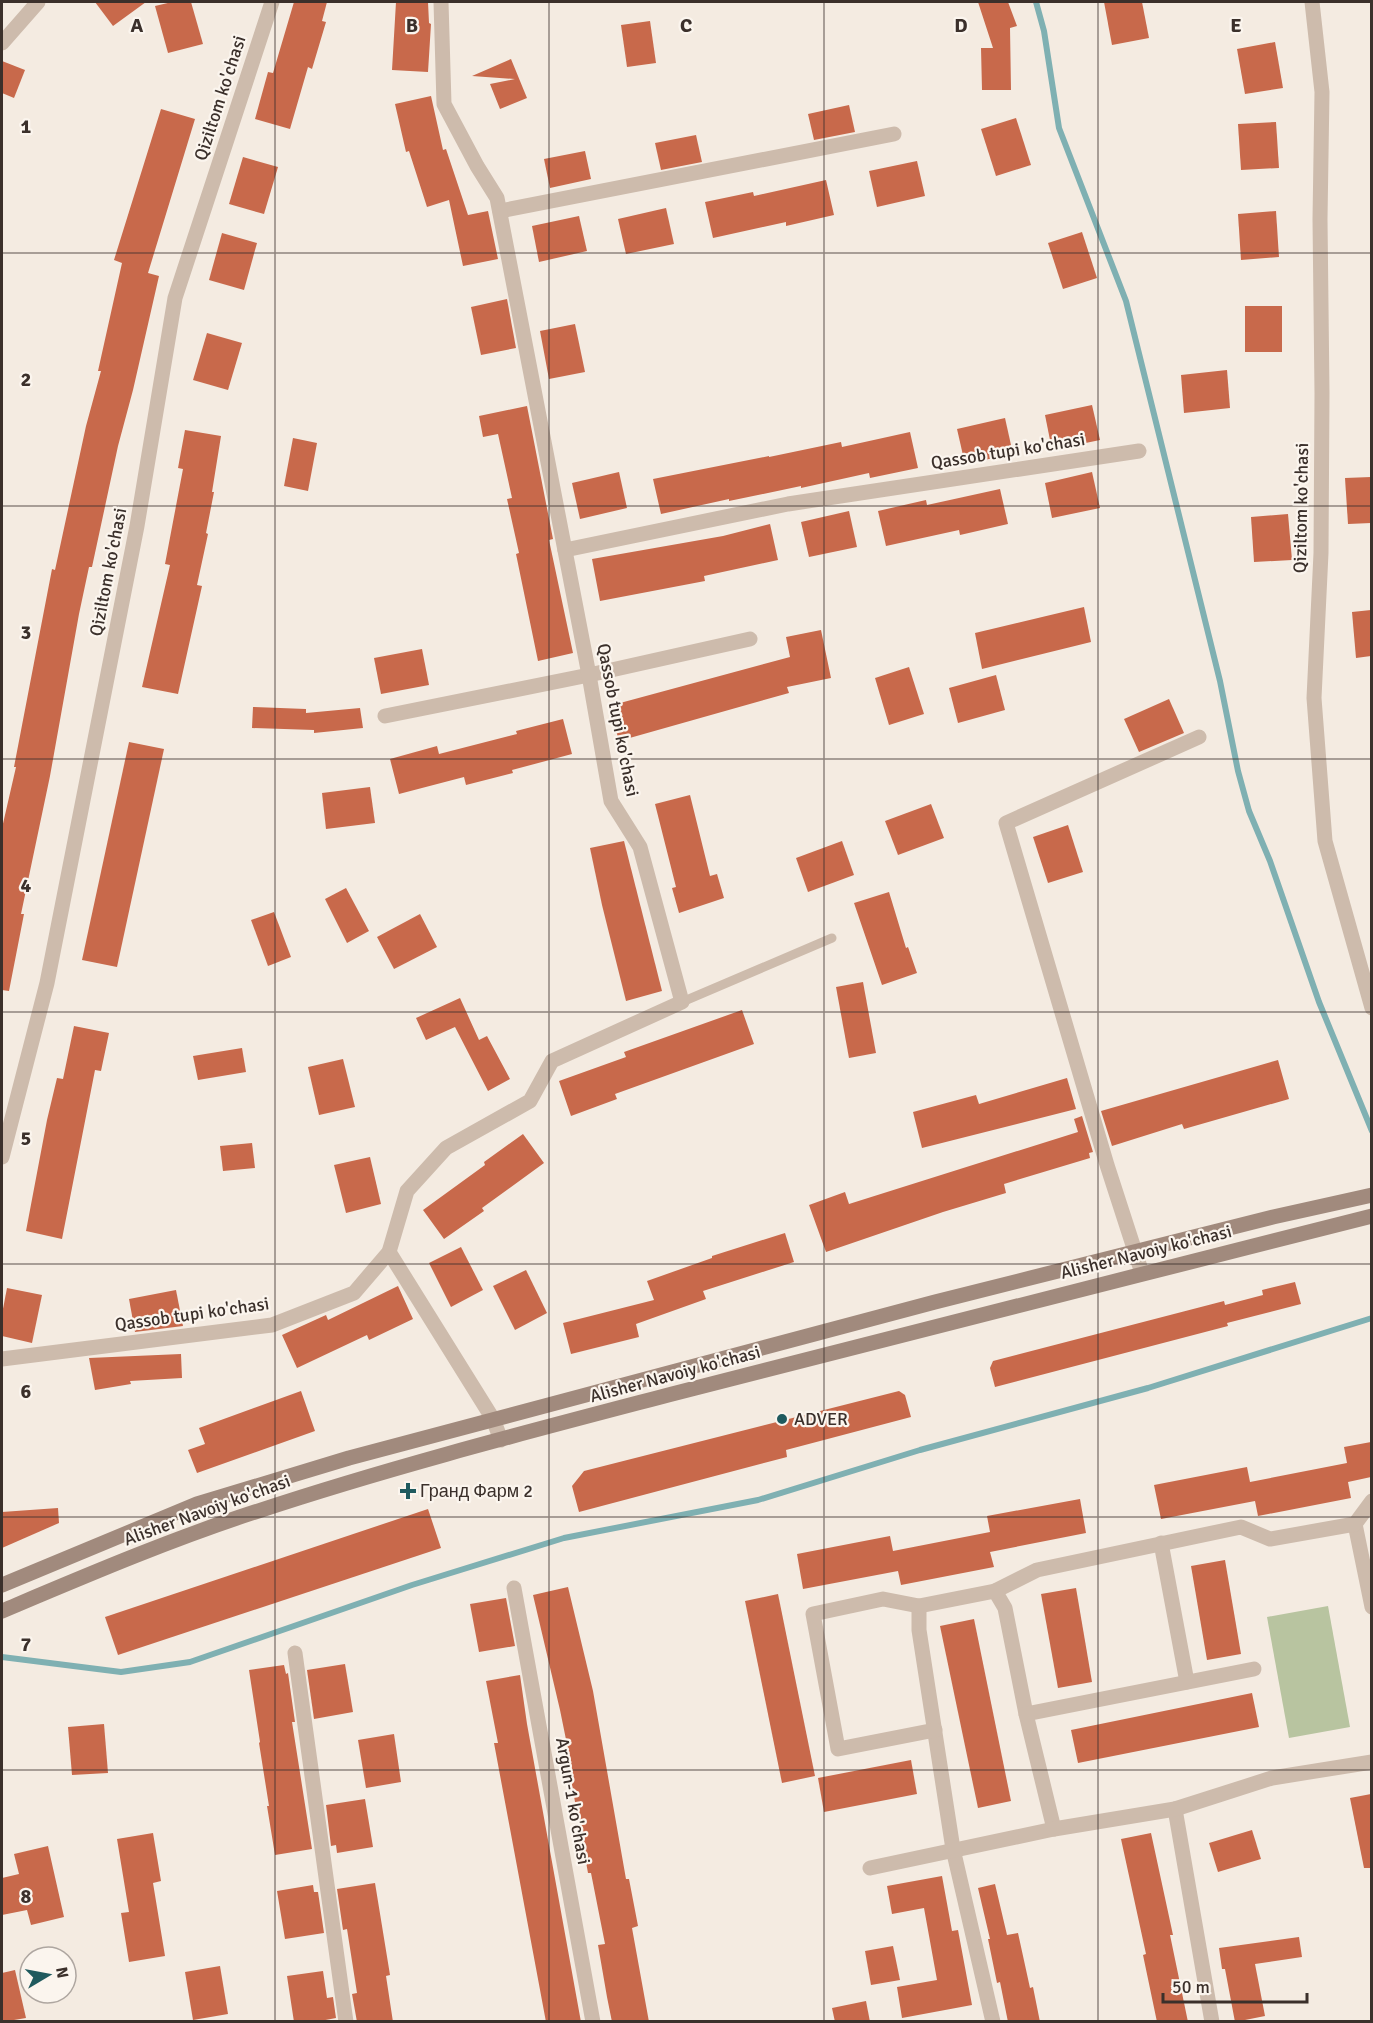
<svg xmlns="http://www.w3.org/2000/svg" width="1373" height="2023" font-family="Signika,sans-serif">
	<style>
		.green { fill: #b8c4a0 }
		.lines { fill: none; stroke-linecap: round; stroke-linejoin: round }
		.stream { stroke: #7fb0b2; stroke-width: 6 }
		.building { fill: #c8694b }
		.lane { stroke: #cdbbac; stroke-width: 9 }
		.street { stroke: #cdbbac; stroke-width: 15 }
		.secondary { stroke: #a18a7d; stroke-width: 15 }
		.grid { fill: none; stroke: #3b302b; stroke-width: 1.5; stroke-opacity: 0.55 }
		.poi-dot { fill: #1f5a5e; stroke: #fbf5ee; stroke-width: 2 }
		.labels { text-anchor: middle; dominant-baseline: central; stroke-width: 4.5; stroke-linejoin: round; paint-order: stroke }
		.street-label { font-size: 18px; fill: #3b302b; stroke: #fbf5ee }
		.poi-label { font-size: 18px; fill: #3b302b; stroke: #fbf5ee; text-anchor: start }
		.grid-label { font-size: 20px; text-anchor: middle; font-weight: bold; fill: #3b302b; stroke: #fbf5ee; stroke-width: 4.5; stroke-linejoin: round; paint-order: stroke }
	</style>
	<rect width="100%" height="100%" fill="#f4ebe1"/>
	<!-- green -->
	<polygon class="green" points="1328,1606 1350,1727 1289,1738 1267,1617"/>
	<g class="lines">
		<!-- stream -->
		<g class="stream">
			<polyline points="1036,2 1044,31 1059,128 1126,301 1220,681 1238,771 1249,811 1270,861 1319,1002 1372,1131"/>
			<polyline points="2,1657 121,1672 190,1662 412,1585 564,1538 758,1500 920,1450 1148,1388 1372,1318"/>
		</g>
	</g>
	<!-- building -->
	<g class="building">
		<polygon points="95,2 146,2 113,26"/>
		<polygon points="172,2 191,2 203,44 168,53 155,6"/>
		<polygon points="294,2 327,2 322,21 326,22 312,69 308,67 290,129 255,119 268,72 273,73"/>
		<polygon points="396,2 428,2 429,23 431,24 428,72 392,70"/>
		<polygon points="978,2 1008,2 1017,26 1010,28 1011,90 982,90 981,48 993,48"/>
		<polygon points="1104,2 1142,2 1149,38 1112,45"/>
		<polygon points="650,21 656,63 627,67 621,25"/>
		<polygon points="1275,42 1283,88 1245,94 1237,49"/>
		<polygon points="511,59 527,98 500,109 490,84 515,79 472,76"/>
		<polygon points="2,61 25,70 14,98 2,93"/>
		<polygon points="431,96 443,150 446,149 468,215 488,211 498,259 463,266 449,200 427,207 409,151 406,152 395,104"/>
		<polygon points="849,105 855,132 814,140 808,114"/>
		<polygon points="161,109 195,119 148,273 159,276 133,390 118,446 92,567 89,567 79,614 50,776 21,914 24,914 9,991 2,990 2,828 16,767 14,767 52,569 55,570 86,426 101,371 98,371 122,263 114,260"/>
		<polygon points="1016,118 1031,165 996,176 981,129"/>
		<polygon points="1276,122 1279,168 1241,170 1238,124"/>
		<polygon points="696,135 702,162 661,170 655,143"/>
		<polygon points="585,151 591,179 550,188 544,159"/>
		<polygon points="243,157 278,167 264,214 229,204"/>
		<polygon points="917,161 925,196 877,207 869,171"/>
		<polygon points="826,180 834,215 786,226 786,222 713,238 705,202 753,192 754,196"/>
		<polygon points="666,208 674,244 626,254 618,219"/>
		<polygon points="1276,211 1279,257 1241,260 1238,214"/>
		<polygon points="579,216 587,251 539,262 532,226"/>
		<polygon points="1082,232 1097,278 1063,289 1048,243"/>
		<polygon points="222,233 257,243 244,290 209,280"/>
		<polygon points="507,299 516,348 481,355 471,307"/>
		<rect x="1245" y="306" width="37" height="46"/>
		<polygon points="575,324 585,372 549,379 540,331"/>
		<polygon points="207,333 242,343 228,390 193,380"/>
		<polygon points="1227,370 1230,408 1184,413 1181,375"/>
		<polygon points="1092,405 1100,440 1052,450 1045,415"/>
		<polygon points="527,406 553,539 549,540 573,653 538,661 516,554 519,553 507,499 512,498 498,434 483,437 479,416"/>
		<polygon points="1005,418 1013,454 965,464 957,429"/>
		<polygon points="185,430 221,436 212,492 214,492 206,533 208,534 197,585 202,586 178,694 142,687 170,565 165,564 183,469 178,468"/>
		<polygon points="910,432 918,468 870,478 869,473 801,488 801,486 729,501 729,499 661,514 653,479 769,456 769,457 841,442 842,447"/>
		<polygon points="293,438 317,443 308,491 284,486"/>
		<polygon points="619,472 627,508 580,519 572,483"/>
		<polygon points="1092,472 1100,508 1052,518 1045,483"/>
		<polygon points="1371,477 1371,523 1348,524 1345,478"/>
		<polygon points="1000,489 1008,524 960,535 959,530 886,546 878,511 926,500 927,505"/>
		<polygon points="849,511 857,547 809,557 801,522"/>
		<polygon points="1288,514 1292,560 1254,562 1251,517"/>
		<polygon points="770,524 778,560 704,576 705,581 600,601 592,559 723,536"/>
		<polygon points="1084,607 1091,642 982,669 975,633"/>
		<polygon points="1371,610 1371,656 1356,658 1352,612"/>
		<polygon points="821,630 831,678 787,687 789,693 619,741 609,706 790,657 786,637"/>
		<polygon points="422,649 429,685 381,694 374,658"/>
		<polygon points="909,667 924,714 889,725 875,678"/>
		<polygon points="996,675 1005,710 958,723 949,688"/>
		<polygon points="1169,699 1184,733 1139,752 1124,719"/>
		<polygon points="253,707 306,709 306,713 360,708 363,728 314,733 314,730 252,728"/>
		<polygon points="563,719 572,754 512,770 513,773 466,785 464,777 399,794 390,759 437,746 439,754 517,734 516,731"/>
		<polygon points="129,742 164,749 117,967 82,960"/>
		<polygon points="370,787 375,823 326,829 322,793"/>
		<polygon points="690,795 710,876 717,874 724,898 679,913 672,888 676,887 655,804"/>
		<polygon points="931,804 944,838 898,855 885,821"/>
		<polygon points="1068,825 1083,872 1048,883 1033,837"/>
		<polygon points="624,841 662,991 626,1001 602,905 590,848"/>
		<polygon points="842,841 854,875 808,892 796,858"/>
		<polygon points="346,888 369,931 347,943 325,899"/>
		<polygon points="889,892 906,948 908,947 917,973 882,985 854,903"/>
		<polygon points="274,912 291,957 268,966 251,920"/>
		<polygon points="420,914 437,947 394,969 377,937"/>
		<polygon points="863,982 876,1053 849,1058 836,987"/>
		<polygon points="460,998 479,1040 487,1036 510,1079 488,1091 455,1027 426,1040 416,1018"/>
		<polygon points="742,1010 754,1044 615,1094 617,1099 571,1116 559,1081 626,1057 624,1052"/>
		<polygon points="74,1026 109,1033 101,1071 95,1070 62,1239 26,1231 47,1120 57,1078 63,1079"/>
		<polygon points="242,1048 246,1072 198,1080 193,1056"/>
		<polygon points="343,1059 355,1107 319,1115 308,1067"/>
		<polygon points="1278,1060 1289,1099 1184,1129 1182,1124 1112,1146 1101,1111"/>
		<polygon points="1067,1078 1076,1109 922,1148 913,1112 976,1095 979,1104"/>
		<polygon points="1082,1116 1093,1152 1089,1153 1090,1158 1004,1184 1006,1193 943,1212 826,1252 809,1205 845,1192 849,1204 1078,1132 1074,1119"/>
		<polygon points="523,1134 544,1163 482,1208 484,1211 444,1239 423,1210 485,1165 484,1162"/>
		<polygon points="252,1143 255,1168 223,1171 220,1146"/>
		<polygon points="370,1157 381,1204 346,1213 334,1165"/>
		<polygon points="785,1233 794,1262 703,1291 706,1299 636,1324 639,1337 571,1354 563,1323 654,1300 647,1281 712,1258 712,1256"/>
		<polygon points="461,1247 483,1290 451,1307 429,1263"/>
		<polygon points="526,1270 547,1313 515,1330 493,1286"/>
		<polygon points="1295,1282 1301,1304 1227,1323 1228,1326 995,1387 990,1368 993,1361 1224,1301 1225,1305 1263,1295 1262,1290"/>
		<polygon points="398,1286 413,1319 369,1340 367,1335 297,1368 282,1335 326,1315 328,1320"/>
		<polygon points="7,1288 42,1295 32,1343 2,1336 2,1314"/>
		<polygon points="176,1290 183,1326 135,1332 129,1299"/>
		<polygon points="181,1354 182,1378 130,1381 131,1384 95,1390 89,1358"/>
		<polygon points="301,1391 315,1431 197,1473 188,1450 205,1444 199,1428"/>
		<polygon points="899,1391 905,1395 911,1417 786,1450 787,1457 579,1512 572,1486 584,1471"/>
		<polygon points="1371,1442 1371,1477 1348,1482 1351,1498 1258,1516 1255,1501 1161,1519 1154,1485 1247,1467 1250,1482 1347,1463 1344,1447"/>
		<polygon points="1080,1499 1086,1533 990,1552 994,1567 901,1585 898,1571 803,1589 797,1554 890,1536 893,1551 990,1532 987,1516"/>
		<polygon points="58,1508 59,1523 2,1548 2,1512"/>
		<polygon points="428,1509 441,1548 118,1655 105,1617"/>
		<polygon points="1225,1560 1241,1654 1207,1660 1191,1566"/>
		<polygon points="568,1587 593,1691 626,1879 629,1879 638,1926 632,1928 649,2022 612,2022 607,1997 598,1945 605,1944 591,1873 588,1873 569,1769 572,1769 560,1710 533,1595"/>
		<polygon points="1076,1588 1092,1682 1058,1688 1041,1594"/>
		<polygon points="778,1594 815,1776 782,1783 745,1601"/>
		<polygon points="506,1598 515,1646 479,1652 470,1604"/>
		<polygon points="974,1619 1011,1801 978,1808 940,1626"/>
		<polygon points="345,1664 353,1712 314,1719 307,1670"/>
		<polygon points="284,1665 286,1674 288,1673 295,1722 292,1722 312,1849 275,1855 267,1806 269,1806 259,1743 260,1742 249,1670"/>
		<polygon points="520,1675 527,1724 581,2022 546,2022 494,1743 498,1743 486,1681"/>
		<polygon points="1252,1693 1259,1727 1078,1763 1071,1730"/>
		<polygon points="104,1724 108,1773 72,1775 68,1727"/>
		<polygon points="394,1734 401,1782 366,1788 358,1740"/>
		<polygon points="911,1760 917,1794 824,1812 818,1778"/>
		<polygon points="1371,1794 1371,1868 1364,1868 1350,1798"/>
		<polygon points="365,1799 373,1847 337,1853 336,1845 331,1846 326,1805"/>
		<polygon points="1252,1830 1261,1859 1218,1872 1209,1843"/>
		<polygon points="153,1833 161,1881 153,1883 165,1956 129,1962 121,1913 129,1912 117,1839"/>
		<polygon points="1151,1833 1173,1935 1170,1935 1188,2022 1157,2022 1143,1955 1146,1954 1121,1839"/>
		<polygon points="48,1846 64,1917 31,1925 27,1910 2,1915 2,1878 19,1874 14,1854"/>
		<polygon points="942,1876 952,1931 958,1930 972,2005 902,2018 897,1987 937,1980 924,1908 892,1914 887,1886"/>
		<polygon points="375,1883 390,1975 386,1976 393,2022 357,2022 352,1994 357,1993 347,1929 343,1930 337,1889"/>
		<polygon points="995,1884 1007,1935 1018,1933 1030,1988 1033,1987 1040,2022 1008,2022 1000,1982 997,1983 988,1939 990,1939 978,1888"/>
		<polygon points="313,1885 314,1892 318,1892 324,1933 285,1939 277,1891"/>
		<polygon points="1299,1937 1302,1957 1255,1964 1265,2016 1235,2022 1225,1969 1222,1969 1219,1948"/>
		<polygon points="893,1946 900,1980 871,1985 865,1951"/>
		<polygon points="220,1966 228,2014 193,2020 185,1972"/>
		<polygon points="15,1970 26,2018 2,2022 2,1973"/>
		<polygon points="323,1971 327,1998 333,1997 336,2018 315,2022 294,2022 287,1976"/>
		<polygon points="866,2001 870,2022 835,2022 832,2008"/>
	</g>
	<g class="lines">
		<!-- lane -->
		<polyline class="lane" points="682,1002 832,938"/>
		<!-- street -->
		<g class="street">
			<polyline points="1312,2 1322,92 1320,219 1322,393 1321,553 1314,698 1325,841 1372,1008"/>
			<polyline points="2,43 38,2"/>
			<polyline points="500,211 894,134"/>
			<polyline points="565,550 788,504 1139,451"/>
			<polyline points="385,716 589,675 750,639"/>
			<polyline points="2,1157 47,983 137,526 175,298 272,2"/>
			<polyline points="389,1252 493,1419 501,1440"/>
			<polyline points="1142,1273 1107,1165 1006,823 1199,737"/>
			<polyline points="2,1359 272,1325 354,1293 389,1252 407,1191 446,1148 530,1101 552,1061 682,1002 640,847 611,801 589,675 497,198 477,166 444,104 441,2"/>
			<polyline points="1355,1524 1372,1607"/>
			<polyline points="1161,1543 1187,1682"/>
			<polyline points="514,1588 593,2022"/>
			<polyline points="995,1591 1005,1608 1026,1714 1054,1829"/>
			<polyline points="919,1606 919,1630 953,1849 993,2022"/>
			<polyline points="295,1653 346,2022"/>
			<polyline points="1026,1714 1254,1669"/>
			<polyline points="935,1730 838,1749 813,1614 883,1599 919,1606 995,1591 1037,1570 1241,1527 1270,1539 1355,1524 1372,1501"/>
			<polyline points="1175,1809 1212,2022"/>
			<polyline points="870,1868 1054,1829 1175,1809 1272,1778 1372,1762"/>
		</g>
		<!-- secondary -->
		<g class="secondary">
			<polyline points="2,1585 197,1504 349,1458 935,1302 1273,1217 1372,1195"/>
			<path d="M2 1611C85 1576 169 1540 255 1512 394 1466 535 1430 676 1393 908 1333 1140 1275 1372 1216"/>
		</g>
	</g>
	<!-- grid -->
	<path class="grid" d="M275 2V2022M549 2V2022M824 2V2022M1098 2V2022M2 253H1372M2 506H1372M2 759H1372M2 1012H1372M2 1264H1372M2 1517H1372M2 1770H1372"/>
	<!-- markers -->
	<g class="poi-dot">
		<circle cx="782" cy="1419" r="6"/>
		<path d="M405 1482h6v6h6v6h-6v6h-6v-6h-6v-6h6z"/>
	</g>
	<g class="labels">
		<!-- street labels -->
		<g class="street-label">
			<text transform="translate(220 98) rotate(-72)">Qiziltom ko'chasi</text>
			<text transform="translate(1008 451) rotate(-9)">Qassob tupi ko'chasi</text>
			<text transform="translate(1301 508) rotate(-89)">Qiziltom ko'chasi</text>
			<text transform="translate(108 572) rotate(-79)">Qiziltom ko'chasi</text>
			<text transform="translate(618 720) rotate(79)">Qassob tupi ko'chasi</text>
			<text transform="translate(1146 1252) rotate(-14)">Alisher Navoiy ko'chasi</text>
			<text transform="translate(192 1314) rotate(-8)">Qassob tupi ko'chasi</text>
			<text transform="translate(675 1374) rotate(-15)">Alisher Navoiy ko'chasi</text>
			<text transform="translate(207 1510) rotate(-20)">Alisher Navoiy ko'chasi</text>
			<text transform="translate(573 1801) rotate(80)">Argun-1 ko'chasi</text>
		</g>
		<!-- poi labels -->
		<g class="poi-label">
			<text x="794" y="1419">ADVER</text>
			<text x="420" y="1491">Гранд Фарм 2</text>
		</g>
	</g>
	<g class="grid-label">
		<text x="137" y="32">A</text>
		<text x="412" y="32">B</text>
		<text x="686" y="32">C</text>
		<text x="961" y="32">D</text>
		<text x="1236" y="32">E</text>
		<text x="26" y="133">1</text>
		<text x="26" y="386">2</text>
		<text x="26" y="639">3</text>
		<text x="26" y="892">4</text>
		<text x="26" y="1145">5</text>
		<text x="26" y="1398">6</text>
		<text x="26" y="1651">7</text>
		<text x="26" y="1903">8</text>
	</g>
	<!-- border -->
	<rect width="1373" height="2023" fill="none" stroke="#3b302b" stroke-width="6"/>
	<!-- north arrow -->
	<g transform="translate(48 1975) rotate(80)"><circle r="28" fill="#fbf5ee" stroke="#aea6a0" stroke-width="1.5"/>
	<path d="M0-4.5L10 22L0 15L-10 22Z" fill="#1f5a5e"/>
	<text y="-9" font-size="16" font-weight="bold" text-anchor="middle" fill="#3b302b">N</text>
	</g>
	<!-- scale -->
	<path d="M1163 1993v9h144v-9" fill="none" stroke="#3b302b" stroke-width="3"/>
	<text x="1172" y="1993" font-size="18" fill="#3b302b" stroke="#fbf5ee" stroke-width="4.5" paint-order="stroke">50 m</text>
</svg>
